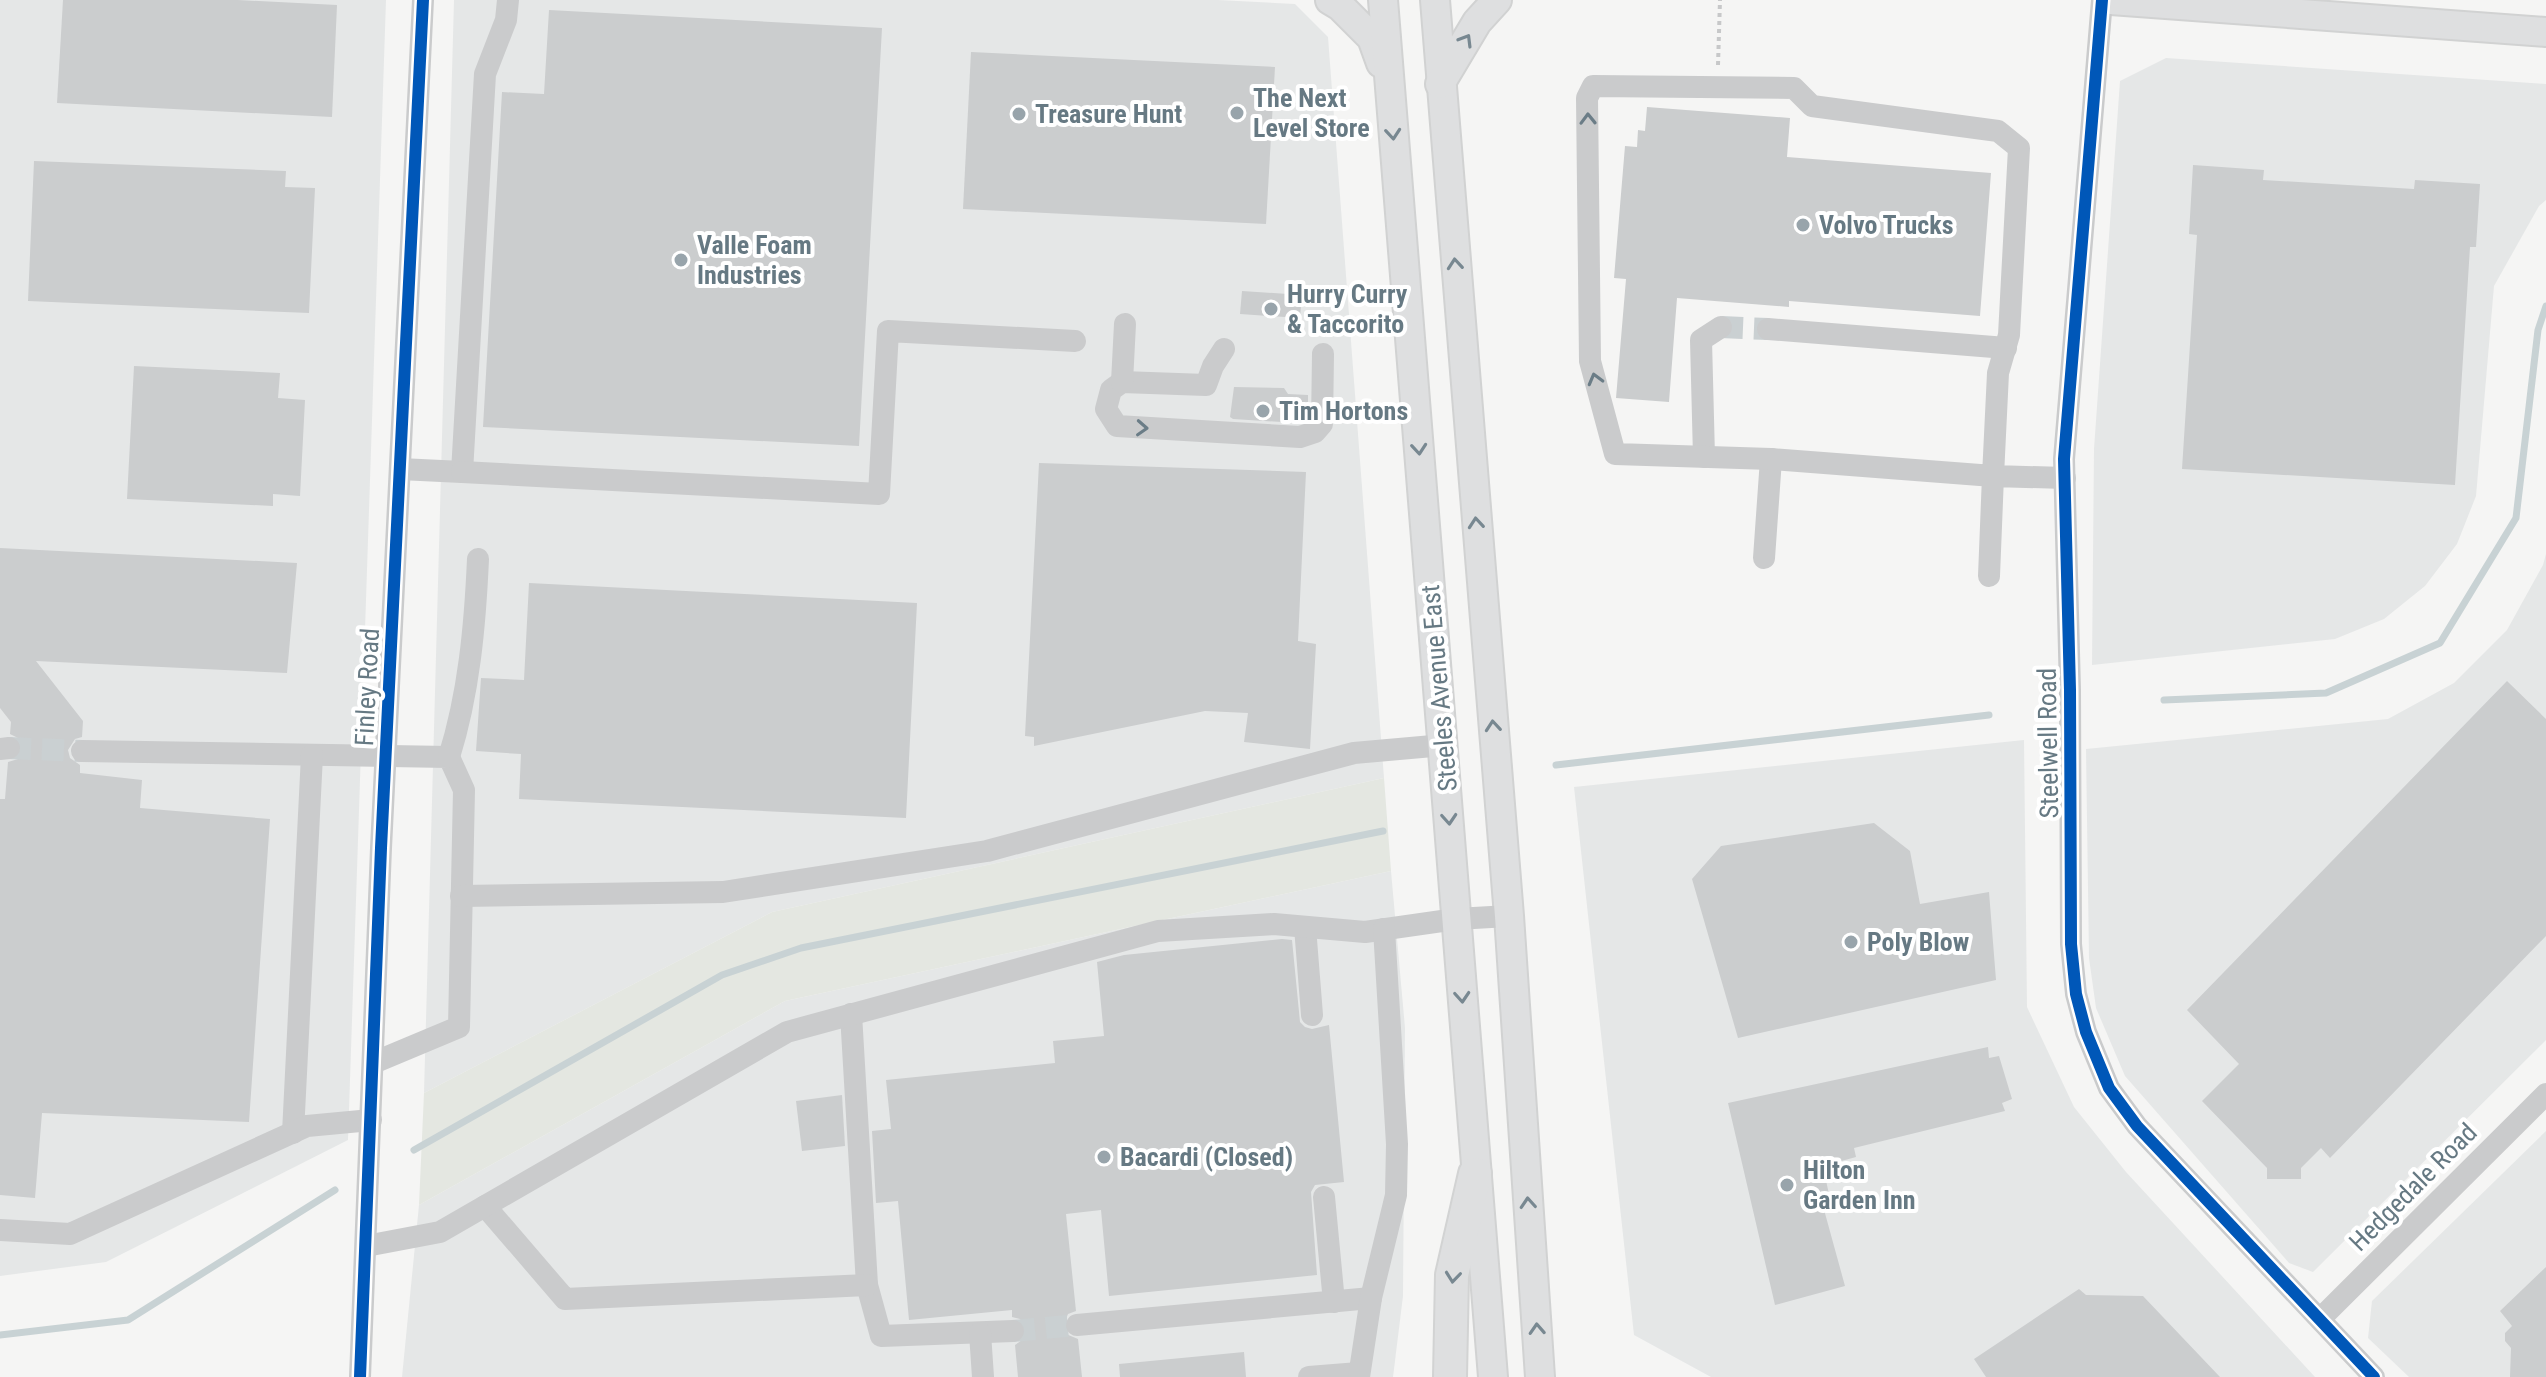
<svg xmlns="http://www.w3.org/2000/svg" width="2546" height="1377" font-family="'Roboto Condensed',sans-serif">
	<style>
		.built { fill: #e5e7e7 }
		.green { fill: #e4e7e1 }
		.lines { fill: none; stroke-linecap: round; stroke-linejoin: round }
		.stream { stroke: #c8d2d4; stroke-width: 7 }
		.building { fill: #cbcdce }
		.minor-tunnel { stroke: #cad0d2; stroke-width: 22; stroke-dasharray: 22 11; stroke-linecap: butt }
		.major-casing { stroke: #d1d2d2; stroke-width: 32 }
		.highway-casing { stroke: #d2d3d3; stroke-width: 36 }
		.path { stroke: #c7c8c9; stroke-width: 4; stroke-dasharray: 4 4; stroke-linecap: butt }
		.minor { stroke: #cacbcc; stroke-width: 22 }
		.major { stroke: #dedfe0; stroke-width: 28 }
		.highway { stroke: #dedfe0; stroke-width: 32 }
		.cycleway-casing { stroke: #fff; stroke-width: 17 }
		.cycleway { stroke: #0057b8; stroke-width: 12 }
		.oneway { stroke: #788891 }
		.oneway2 { stroke: #6b7d87 }
		.poi-dot { fill: #98a4ab; stroke: #fff; stroke-width: 3 }
		.labels { text-anchor: middle; dominant-baseline: central; stroke-width: 8; stroke-linejoin: round; paint-order: stroke }
		.poi-label { font-size: 26px; font-weight: bold; fill: #667983; stroke: #fff; text-anchor: start }
		.street-label { font-size: 26px; fill: #667983; stroke: #fff }
	</style>
	<rect width="100%" height="100%" fill="#f5f5f4"/>
	<!-- built -->
	<g class="built">
		<polygon points="0,0 386,0 348,1140 106,1262 0,1276"/>
		<polygon points="454,0 1218,0 1295,4 1328,37 1384,778 772,912 424,1093"/>
		<polygon points="2166,58 2546,84 2546,200 2539,206 2494,286 2476,496 2457,544 2425,586 2384,619 2335,639 2092,665 2094,449 2120,81"/>
		<polygon points="2546,554 2546,1040 2313,1272 2289,1263 2125,1076 2096,1008 2089,958 2086,749 2388,719 2454,683 2507,630 2543,565"/>
		<polygon points="2024,740 2027,1007 2074,1107 2126,1172 2315,1377 1711,1377 1634,1335 1574,787"/>
		<polygon points="1391,871 1405,1028 1403,1296 1393,1377 402,1377 419,1205 785,1001"/>
		<polygon points="2546,1131 2546,1377 2409,1377 2368,1338 2372,1301"/>
	</g>
	<!-- green -->
	<polygon class="green" points="1384,778 1391,871 785,1001 419,1205 424,1093 772,912"/>
	<g class="lines">
		<!-- stream -->
		<g class="stream">
			<polyline points="2164,700 2326,693 2440,643 2516,518 2538,330 2546,306"/>
			<polyline points="1556,765 1989,715"/>
			<polyline points="414,1150 722,975 801,948 1383,831"/>
			<polyline points="0,1335 128,1320 335,1190"/>
		</g>
	</g>
	<!-- building -->
	<g class="building">
		<polygon points="63,0 238,0 337,5 332,117 57,103"/>
		<polygon points="549,10 882,28 859,446 483,427 502,92 544,94"/>
		<polygon points="971,52 1275,67 1266,224 963,209"/>
		<polygon points="1647,107 1790,118 1787,157 1991,173 1980,316 1789,301 1789,307 1677,298 1669,402 1616,398 1626,279 1614,278 1625,146 1637,147 1638,130 1645,131"/>
		<polygon points="34,161 286,171 285,187 315,188 309,313 28,301"/>
		<polygon points="2193,165 2264,170 2263,180 2414,189 2415,180 2480,184 2476,247 2470,247 2455,485 2182,469 2197,235 2189,234"/>
		<polygon points="1242,291 1302,295 1300,318 1240,314"/>
		<polygon points="134,366 280,373 278,398 305,400 300,496 273,494 273,506 127,499"/>
		<polygon points="1234,387 1284,388 1288,394 1308,395 1308,419 1298,423 1233,419 1230,417"/>
		<polygon points="1039,463 1306,472 1298,641 1316,644 1310,749 1244,742 1248,713 1205,711 1034,746 1034,737 1025,736"/>
		<polygon points="0,548 297,563 287,673 36,661 83,721 82,737 75,739 68,750 70,758 80,765 80,773 142,780 140,808 270,819 249,1122 42,1113 35,1198 0,1195 0,799 5,799 8,762 18,759 23,747 20,739 10,734 11,722 0,708"/>
		<polygon points="529,583 917,603 906,818 519,799 521,754 476,751 481,678 524,680"/>
		<polygon points="2507,681 2546,719 2546,936 2330,1158 2321,1148 2301,1168 2301,1179 2267,1179 2267,1168 2202,1101 2239,1064 2187,1010"/>
		<polygon points="1874,823 1910,851 1920,904 1989,892 1996,980 1738,1038 1692,879 1721,846"/>
		<polygon points="1282,939 1292,940 1300,1022 1305,1027 1312,1029 1329,1025 1344,1182 1315,1185 1311,1192 1317,1275 1109,1296 1101,1210 1066,1214 1076,1311 1068,1314 1063,1326 1066,1334 1078,1339 1082,1377 1018,1377 1015,1345 1025,1338 1027,1330 1020,1319 1012,1317 1012,1310 909,1320 898,1201 876,1203 872,1131 891,1129 886,1080 1055,1063 1053,1041 1104,1036 1097,962 1124,955"/>
		<polygon points="1988,1047 1989,1058 1999,1056 2012,1099 2002,1103 2005,1111 1854,1148 1856,1157 1823,1166 1831,1204 1823,1206 1845,1286 1775,1305 1728,1103"/>
		<polygon points="842,1095 845,1146 802,1151 796,1101"/>
		<polygon points="2546,1267 2546,1377 2510,1377 2511,1348 2505,1341 2505,1333 2512,1326 2500,1311"/>
		<polygon points="2079,1289 2086,1295 2143,1296 2220,1377 1986,1377 1974,1359"/>
		<polygon points="1244,1352 1246,1377 1120,1377 1119,1364"/>
	</g>
	<g class="lines">
		<!-- minor-tunnel -->
		<g class="minor-tunnel">
			<polyline points="1721,327 1768,329"/>
			<polyline points="9,748 82,751"/>
			<polyline points="1013,1331 1077,1325"/>
		</g>
		<defs>
			<g id="major">
				<polyline points="1330,0 1340,6 1372,38 1381,63"/>
				<polyline points="1383,0 1493,1377"/>
				<polyline points="1435,0 1509,916 1540,1377"/>
				<polyline points="2111,0 2546,32"/>
				<polyline points="1440,84 1477,22 1497,0"/>
			</g>
			<polyline id="highway" points="1450,1377 1452,1275 1475,1174"/>
		</defs>
		<!-- major casing -->
		<use href="#major" class="major-casing"/>
		<!-- highway casing -->
		<use href="#highway" class="highway-casing"/>
		<!-- path -->
		<polyline class="path" points="1718,65 1720,0"/>
		<!-- minor -->
		<g class="minor">
			<polyline points="2102,0 2064,459 2070,690 2071,944 2076,994 2086,1032 2109,1088 2137,1126 2374,1377"/>
			<polyline points="1768,329 2006,348"/>
			<polyline points="1224,349 1213,366 1206,385 1122,382 1111,390 1106,409 1117,426 1300,437 1315,432 1322,424 1323,354"/>
			<polyline points="1122,382 1125,324"/>
			<polyline points="1704,457 1701,340 1721,327"/>
			<polyline points="400,469 462,472 485,74 506,20 508,0"/>
			<polyline points="462,472 879,494 888,331 1075,341"/>
			<polyline points="1764,558 1771,459"/>
			<polyline points="1989,576 1993,476 1771,459 1615,454 1590,361 1587,98 1593,86 1794,88 1812,106 1998,131 2019,148 2009,335 1998,373 1993,476 2065,478"/>
			<polyline points="0,749 9,748"/>
			<polyline points="82,751 449,757 464,790 459,1027 373,1063"/>
			<path d="M449 757C469 693 475 626 478 559"/>
			<polyline points="461,896 723,892 987,851 1354,753 1444,745"/>
			<polyline points="1305,927 1312,1015"/>
			<polyline points="851,1014 867,1285 881,1336 1013,1331"/>
			<polyline points="293,1133 312,755"/>
			<polyline points="1324,1197 1334,1302"/>
			<polyline points="485,1206 565,1299 867,1285"/>
			<polyline points="0,1230 70,1234 307,1126 371,1120"/>
			<polyline points="366,1246 440,1232 787,1032 1158,931 1274,924 1365,932 1456,919 1509,916"/>
			<polyline points="2320,1319 2546,1094"/>
			<polyline points="1077,1325 1371,1298"/>
			<polyline points="980,1333 983,1377"/>
			<polyline points="360,1377 381,848 423,0"/>
			<polyline points="1309,1377 1359,1373"/>
			<polyline points="1359,1377 1371,1298 1396,1195 1397,1144 1384,929"/>
		</g>
		<!-- major -->
		<use href="#major" class="major"/>
		<!-- highway -->
		<use href="#highway" class="highway"/>
		<defs>
			<g id="cycleway">
				<polyline points="2102,0 2064,459 2070,690 2071,944 2076,994 2086,1032 2109,1088 2137,1126 2374,1377"/>
				<polyline points="360,1377 381,848 423,0"/>
			</g>
		</defs>
		<!-- cycleway casing -->
		<use href="#cycleway" class="cycleway-casing"/>
		<!-- cycleway -->
		<use href="#cycleway" class="cycleway"/>
	</g>
	<!-- one-way arrows -->
	<defs><path id="oneway-chevron" d="M-2-3.5L2.5 0L-2 3.5" fill="none" stroke-width="1.6" stroke-linecap="round" stroke-linejoin="round" transform="scale(2)"/></defs>
	<g class="oneway">
		<use href="#oneway-chevron" transform="translate(1466 40) rotate(-59)"/>
		<use href="#oneway-chevron" transform="translate(1393 134) rotate(85)"/>
		<use href="#oneway-chevron" transform="translate(1455 264) rotate(-95)"/>
		<use href="#oneway-chevron" transform="translate(1419 449) rotate(85)"/>
		<use href="#oneway-chevron" transform="translate(1476 523) rotate(-95)"/>
		<use href="#oneway-chevron" transform="translate(1493 726) rotate(-95)"/>
		<use href="#oneway-chevron" transform="translate(1449 819) rotate(86)"/>
		<use href="#oneway-chevron" transform="translate(1462 997) rotate(86)"/>
		<use href="#oneway-chevron" transform="translate(1528 1203) rotate(-94)"/>
		<use href="#oneway-chevron" transform="translate(1453 1277) rotate(96)"/>
		<use href="#oneway-chevron" transform="translate(1537 1329) rotate(-93)"/>
	</g>
	<g class="oneway2">
		<use href="#oneway-chevron" transform="translate(1588 119) rotate(-91)"/>
		<use href="#oneway-chevron" transform="translate(1595 379) rotate(-105)"/>
		<use href="#oneway-chevron" transform="translate(1142 428) rotate(3)"/>
	</g>
	<!-- markers -->
	<g class="poi-dot">
		<circle cx="1237" cy="113" r="8"/>
		<circle cx="1019" cy="114" r="8"/>
		<circle cx="1803" cy="225" r="8"/>
		<circle cx="681" cy="260" r="8"/>
		<circle cx="1271" cy="309" r="8"/>
		<circle cx="1263" cy="411" r="8"/>
		<circle cx="1851" cy="942" r="8"/>
		<circle cx="1104" cy="1157" r="8"/>
		<circle cx="1787" cy="1185" r="8"/>
	</g>
	<g class="labels">
		<!-- poi labels -->
		<g class="poi-label">
			<text x="1253" y="98">The Next<tspan x="1253" dy="30">Level Store</tspan></text>
			<text x="1035" y="114">Treasure Hunt</text>
			<text x="1819" y="225">Volvo Trucks</text>
			<text x="697" y="245">Valle Foam<tspan x="697" dy="30">Industries</tspan></text>
			<text x="1287" y="294">Hurry Curry<tspan x="1287" dy="30">&amp; Taccorito</tspan></text>
			<text x="1279" y="411">Tim Hortons</text>
			<text x="1867" y="942">Poly Blow</text>
			<text x="1120" y="1157">Bacardi (Closed)</text>
			<text x="1803" y="1170">Hilton<tspan x="1803" dy="30">Garden Inn</tspan></text>
		</g>
		<!-- street labels -->
		<g class="street-label">
			<text transform="translate(367 687) rotate(-87)">Finley Road</text>
			<text transform="translate(1439 688) rotate(-95)">Steeles Avenue East</text>
			<text transform="translate(2048 743) rotate(-91)">Steelwell Road</text>
			<text transform="translate(2413 1187) rotate(-45)">Hedgedale Road</text>
		</g>
	</g>
</svg>
